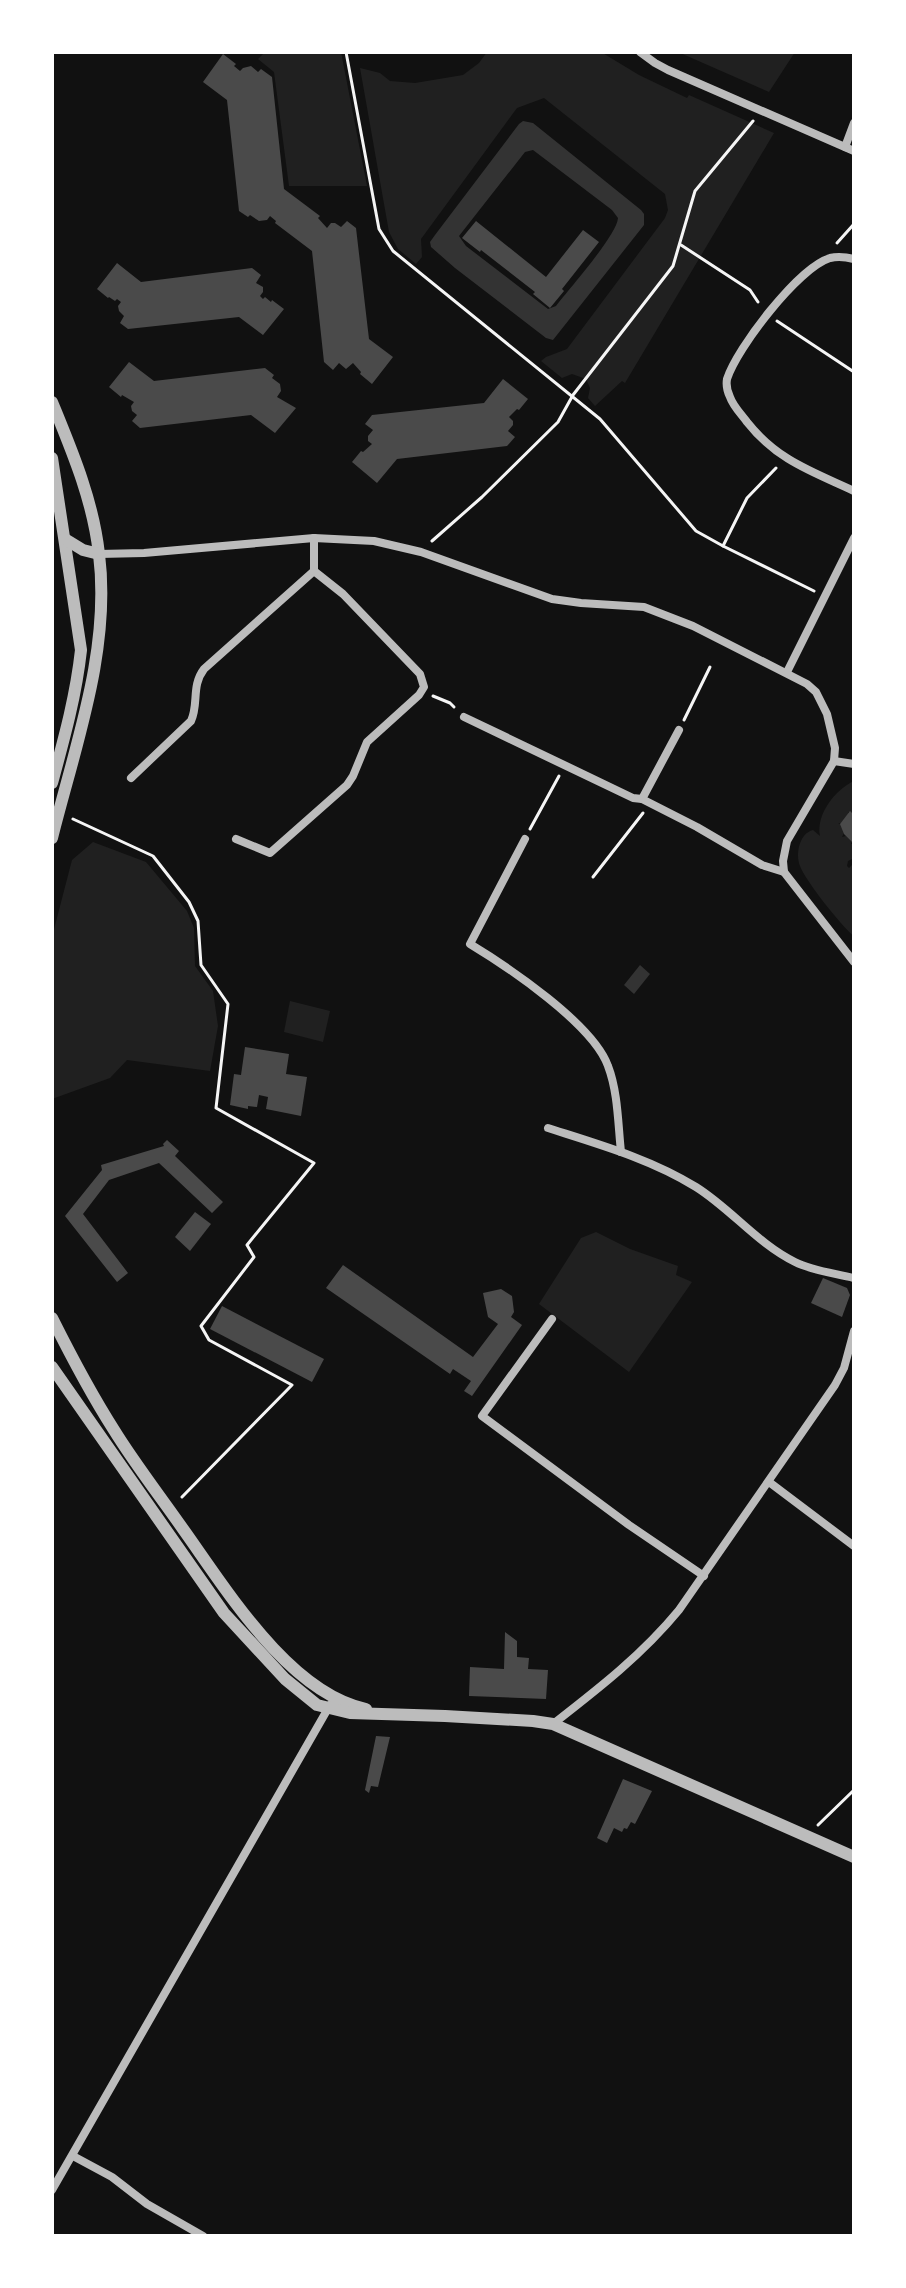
<svg xmlns="http://www.w3.org/2000/svg" width="906" height="2288" font-family="Montserrat,sans-serif">
	<style>
		.green { fill: #202020 }
		.water { fill: #333; fill-rule: evenodd }
		.building { fill: #4a4a4a }
		.lines { fill: none; stroke-linecap: round; stroke-linejoin: round }
		.path { stroke: #f5f5f5; stroke-width: 3 }
		.minor { stroke: #bcbcbc; stroke-width: 8 }
		.tertiary { stroke: #bcbcbc; stroke-width: 12 }
	</style>
	<rect width="100%" height="100%" fill="#111"/>
	<!-- green -->
	<g class="green">
		<polygon points="265,52 341,52 367,186 289,186 274,72 258,59"/>
		<polygon points="487,52 601,52 639,75 687,98 689,95 774,133 625,383 622,381 595,406 588,398 590,388 586,379 572,374 562,378 541,361 546,357 567,349 665,218 668,210 665,194 544,98 517,108 421,239 422,257 416,264 398,249 389,232 360,68 380,73 390,81 415,83 463,75 479,63"/>
		<polygon points="678,52 795,52 769,92"/>
		<path d="M854 781V815L848 812V815L841 823H838L842 825 844 833 842 837 846 836 852 842 851 844H854V858L848 861 847 866 849 868 852 865 854 867V936C842 927 805 880 800 866 795 853 800 833 813 830L820 836C816 814 835 790 854 781Z"/>
		<polygon points="93,842 146,862 187,911 194,928 195,966 213,991 218,1026 210,1071 127,1060 110,1078 52,1099 52,937 72,860"/>
		<polygon points="290,1001 330,1011 323,1042 284,1032"/>
		<polygon points="596,1232 630,1249 678,1266 676,1275 692,1282 629,1372 539,1304 581,1238"/>
	</g>
	<!-- water -->
	<g class="water">
		<path d="M523 121 533 123 641 210 644 214V225L553 340 546 338 455 268 431 247 430 242 435 235 519 124ZM533 150 612 210 618 218C617 235 569 289 556 306L548 309 466 246 459 236 525 152Z"/>
		<polygon points="640,965 650,974 634,994 624,985"/>
	</g>
	<!-- building -->
	<g class="building">
		<polygon points="223,54 236,64 234,66 240,71 243,68 251,66 258,72 261,69 272,77 284,189 320,216 318,218 327,228 331,223 335,223 341,227 347,221 356,228 369,339 393,357 372,384 360,374 361,372 353,363 346,369 339,363 333,370 324,362 312,251 275,223 276,221 270,216 267,220 259,221 250,215 248,217 239,211 227,100 203,82"/>
		<polygon points="476,221 546,277 583,230 599,242 562,289 564,291 550,308 533,294 535,292 481,250 480,252 462,238"/>
		<polygon points="117,263 141,282 252,268 261,275 256,283 263,287 263,292 260,296 263,299 265,297 271,302 272,300 284,309 263,335 239,317 128,329 120,323 124,316 119,311 118,306 121,302 117,299 115,301 109,297 108,298 97,289"/>
		<polygon points="129,362 154,381 265,368 274,375 272,378 280,384 281,391 277,397 296,408 275,433 251,415 140,428 132,421 137,415 132,411 131,406 134,402 122,395 121,397 109,387"/>
		<polygon points="503,379 528,399 519,410 517,409 509,417 513,421 513,425 508,431 515,437 507,446 397,459 377,483 352,462 361,451 363,452 372,444 368,441 368,436 373,430 365,424 372,415 484,403"/>
		<polygon points="850,811 854,815 854,844 844,834 840,824"/>
		<polygon points="245,1047 289,1054 286,1074 307,1077 301,1116 266,1109 268,1097 259,1095 257,1107 248,1106 248,1109 230,1105 234,1074 241,1075"/>
		<polygon points="167,1140 179,1151 175,1156 223,1202 212,1213 159,1163 109,1180 83,1214 128,1273 117,1282 65,1216 102,1170 101,1165 164,1146 163,1144"/>
		<polygon points="195,1212 211,1224 190,1251 175,1237"/>
		<polygon points="343,1265 473,1357 498,1324 488,1317 483,1293 501,1289 512,1296 514,1312 511,1317 522,1325 472,1396 464,1391 471,1381 453,1369 450,1374 326,1288"/>
		<polygon points="823,1278 847,1288 850,1295 842,1317 811,1303"/>
		<polygon points="222,1306 324,1359 312,1382 210,1329"/>
		<polygon points="505,1632 517,1641 517,1657 529,1658 528,1669 548,1670 546,1699 469,1696 470,1667 504,1669"/>
		<polygon points="376,1736 390,1737 378,1787 371,1786 369,1793 365,1790"/>
		<polygon points="623,1779 652,1791 635,1824 631,1822 627,1829 624,1828 622,1832 614,1828 607,1843 597,1838"/>
	</g>
	<g class="lines">
		<!-- path -->
		<g class="path">
			<polyline points="346,52 379,229 393,251 600,419 696,531 723,546 814,591"/>
			<polyline points="854,77 854,80"/>
			<polyline points="837,243 854,224"/>
			<polyline points="681,245 750,290 758,302"/>
			<polyline points="777,321 854,372"/>
			<polyline points="432,541 482,497 558,422 573,395 673,266 695,191 753,121"/>
			<polyline points="723,546 747,498 776,468"/>
			<polyline points="433,696 450,703 454,707"/>
			<polyline points="684,720 710,667"/>
			<polyline points="73,819 153,856 189,902 198,921 201,965 228,1004 216,1108 314,1163 247,1245 254,1257 201,1326 209,1340 292,1385 182,1497"/>
			<polyline points="530,829 559,776"/>
			<polyline points="593,877 643,813"/>
			<polyline points="818,1825 854,1790"/>
		</g>
		<!-- minor -->
		<g class="minor">
			<polyline points="640,52 655,63 668,70 854,151"/>
			<polyline points="845,147 854,123"/>
			<path d="M854 259C846 257 838 256 830 258 798 268 737 348 727 379 726 385 727 391 730 397 733 406 741 414 747 422 777 460 811 471 854 491"/>
			<polyline points="99,554 144,553 314,538 374,541 421,552 552,599 581,603 644,607 693,626 807,684 816,692 827,714 835,748 834,761 787,841 783,861 784,872 854,962"/>
			<polyline points="787,672 854,538"/>
			<polyline points="464,717 633,798 642,799"/>
			<polyline points="679,730 642,799 697,827 762,865 784,872"/>
			<polyline points="834,761 854,764"/>
			<path d="M131 778 191 721C199 704 191 686 204 669L314 571"/>
			<polyline points="236,839 270,853 347,785 353,776 367,742 419,695 424,687 420,674 343,594 314,571 314,538"/>
			<path d="M525 839 470 944C508 967 593 1024 608 1066 618 1092 618 1124 621 1152"/>
			<path d="M548 1128C598 1144 651 1159 696 1187 731 1209 758 1244 795 1262 813 1271 834 1273 854 1278"/>
			<polyline points="552,1319 482,1416 629,1525 704,1576"/>
			<polyline points="769,1482 854,1546"/>
			<path d="M553 1724C598 1689 642 1655 679 1610L835 1385 844 1368 854 1331"/>
			<polyline points="73,2156 112,2177 147,2204 203,2236"/>
			<polyline points="52,2190 330,1705"/>
		</g>
		<!-- tertiary -->
		<g class="tertiary">
			<path d="M52 402C72 451 93 500 99 554 111 650 75 746 52 838"/>
			<path d="M52 458 81 650C76 696 64 739 52 783"/>
			<polyline points="65,539 83,550 99,554"/>
			<path d="M52 1318C71 1356 91 1394 114 1430 135 1464 160 1496 183 1529 226 1589 289 1693 366 1709"/>
			<polyline points="52,1367 224,1613 285,1679 317,1705 350,1713 445,1716 533,1721 553,1724 854,1857"/>
		</g>
	</g>
	<!-- border -->
	<rect width="906" height="2288" fill="none" stroke="#ffffff" stroke-width="108"/>
</svg>
